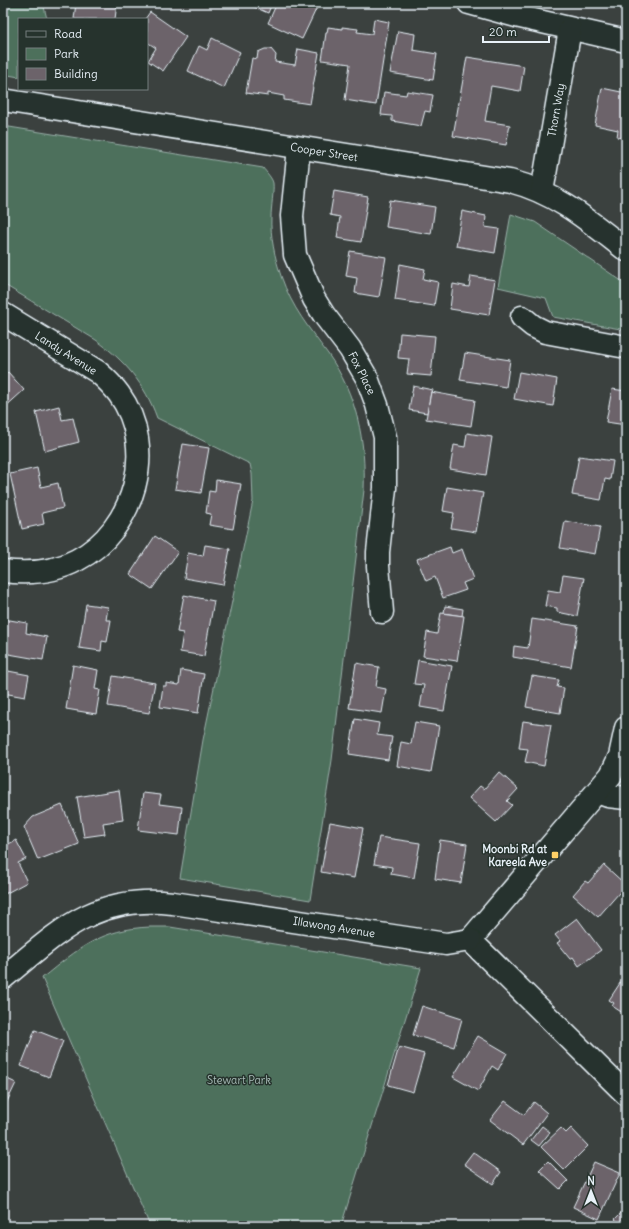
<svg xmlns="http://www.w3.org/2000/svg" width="629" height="1229" font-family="Delius,sans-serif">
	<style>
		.green { fill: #4d705b; stroke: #9ab0aa }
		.building { fill: #6c636a; stroke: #e8f1f8 }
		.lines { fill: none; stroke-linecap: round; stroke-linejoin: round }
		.minor-casing { stroke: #e8f1f8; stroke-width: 25 }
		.minor { stroke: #26332d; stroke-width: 22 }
		.poi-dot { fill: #ffd166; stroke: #26332d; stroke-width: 1.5 }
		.labels { text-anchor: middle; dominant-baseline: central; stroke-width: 3; stroke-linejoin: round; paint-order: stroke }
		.street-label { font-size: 11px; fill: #e8f1f8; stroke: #26332d }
		.poi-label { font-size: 11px; font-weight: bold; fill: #e8f1f8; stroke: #26332d; text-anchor: end }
		.park-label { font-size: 11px; fill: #aabdb9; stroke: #26332d }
	</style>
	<rect width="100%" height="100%" fill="#3b413f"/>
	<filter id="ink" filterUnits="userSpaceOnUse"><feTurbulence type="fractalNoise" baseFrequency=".025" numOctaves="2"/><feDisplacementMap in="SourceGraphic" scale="8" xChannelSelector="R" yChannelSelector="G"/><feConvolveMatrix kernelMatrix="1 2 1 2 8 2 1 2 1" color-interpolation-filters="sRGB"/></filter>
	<g filter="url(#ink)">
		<!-- green -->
		<g class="green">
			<polygon points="3,3 43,3 47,19 19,19 19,77 3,74"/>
			<path d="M3 126 263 168C266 172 272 178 273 183 274 191 271 208 271 217 270 236 275 258 281 276 292 308 309 328 328 354 357 395 366 441 364 490L332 760 310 900 180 878 203 740 253 501 252 474 250 464 157 418C145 384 124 360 96 340L3 284Z"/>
			<polygon points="511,214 535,222 626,284 626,330 553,317 546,298 498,287"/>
			<path d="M150 927H170L421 968 341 1226H150L42 978C79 948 101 929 150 927Z"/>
		</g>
		<!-- building -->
		<g class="building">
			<polygon points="76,3 117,3 115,19 74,19"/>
			<polygon points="245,3 272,3 268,13"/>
			<polygon points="277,3 319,3 302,39 268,23"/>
			<polygon points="150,12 186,37 163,71 148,61 156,48 147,42 147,19 145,19"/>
			<polygon points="374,19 389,22 376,105 345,100 350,64 322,60 326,33 327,33 328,27 342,29 342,27 358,29 357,32 372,34"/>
			<polygon points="398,31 415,34 413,50 437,54 433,80 390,73"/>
			<polygon points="212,38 240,52 224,88 188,71 199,46 207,50"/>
			<polygon points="265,49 271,49 276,55 275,62 295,65 298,49 319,53 310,104 284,100 284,96 268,93 268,96 246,93 252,58 257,59 258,52"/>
			<polygon points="467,57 524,66 520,91 491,86 485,121 510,125 506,145 453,136"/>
			<polygon points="602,88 626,93 626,139 617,137 618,130 595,125"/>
			<polygon points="407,91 433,95 430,112 425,111 421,126 392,121 392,116 381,115 384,92 406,95"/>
			<polygon points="334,191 368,197 361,242 337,238 340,217 330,215"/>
			<polygon points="390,200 435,207 431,234 386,227"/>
			<polygon points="462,211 486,216 485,227 499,229 495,253 456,246"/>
			<polygon points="350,251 386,257 379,297 355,293 357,278 346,276"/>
			<polygon points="400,264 425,269 423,279 438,282 434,306 395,300"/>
			<polygon points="471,276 495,280 489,315 450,309 453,284 469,287"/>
			<polygon points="400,333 435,336 431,376 407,374 409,359 398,358"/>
			<polygon points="465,353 510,360 506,387 460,380"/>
			<polygon points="8,372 24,390 3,409 3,377"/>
			<polygon points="519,372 557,379 553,406 514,399"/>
			<polygon points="413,386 433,390 432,393 431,392 427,413 409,410"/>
			<polygon points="612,389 626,391 626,425 606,422"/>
			<polygon points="431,392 475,400 471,426 426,419"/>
			<polygon points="59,406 62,420 73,418 79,442 45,451 36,412"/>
			<polygon points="467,433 492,437 486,475 450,469 454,445 465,447"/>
			<polygon points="183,444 209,448 201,493 175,489"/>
			<polygon points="579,456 613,461 610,480 605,479 601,500 572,495"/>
			<polygon points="37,468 41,487 58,483 63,508 42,513 44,524 22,529 10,474"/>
			<polygon points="216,480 241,484 233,529 209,525 211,514 206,513 209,491 215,492"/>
			<polygon points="447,487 483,493 476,532 451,528 454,513 443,511"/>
			<polygon points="565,521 600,527 595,554 560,548"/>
			<polygon points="155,536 178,552 152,589 130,574"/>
			<polygon points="205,545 230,549 223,585 184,578 188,553 203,556"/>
			<polygon points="450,547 452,553 462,549 473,579 463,583 466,590 443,598 435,577 426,581 417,559"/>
			<polygon points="563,575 584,578 577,616 557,612 557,608 545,606 548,590 560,592"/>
			<polygon points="184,595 214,601 204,656 180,652 183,633 177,632"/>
			<polygon points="86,604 108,607 106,620 111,620 107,642 102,641 101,651 79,648"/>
			<polygon points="445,606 463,609 462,616 444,613"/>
			<polygon points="441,613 464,616 457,661 423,656 427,632 437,634"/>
			<polygon points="4,619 27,623 26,633 47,637 43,660 3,653"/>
			<polygon points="532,619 578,626 571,667 513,657 514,646 528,648"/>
			<polygon points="418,660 452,666 444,711 420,707 424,685 414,684"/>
			<polygon points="356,663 379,667 376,687 386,689 382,713 349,708"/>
			<polygon points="73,665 98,670 95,689 100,690 96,714 66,709"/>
			<polygon points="3,670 29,675 25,697 3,693"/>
			<polygon points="181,670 204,674 198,713 160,707 163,686 166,686 166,683 179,685"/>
			<polygon points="113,676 155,683 149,713 108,706"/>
			<polygon points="532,676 559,680 557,687 564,688 560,713 526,707"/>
			<polygon points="355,719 379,723 377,735 392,737 388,760 349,754"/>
			<polygon points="523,721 551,725 544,766 525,762 528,749 519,748"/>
			<polygon points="415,722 439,726 431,772 397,766 401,742 411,744"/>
			<polygon points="499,772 518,789 507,801 512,805 496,822 469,798 480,786 484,789"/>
			<polygon points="119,790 123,820 103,823 105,834 84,837 77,797"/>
			<polygon points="143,793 161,795 159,804 182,807 179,835 138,830"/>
			<polygon points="62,805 79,844 38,860 24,827 33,817"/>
			<polygon points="330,822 363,828 354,878 321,872"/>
			<polygon points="379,837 420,843 414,878 391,874 392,867 374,864"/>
			<polygon points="16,840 26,859 18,863 27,882 3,895 3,847"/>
			<polygon points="440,840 467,844 461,883 435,879"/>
			<polygon points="604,865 626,885 598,917 573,895 585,881 588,883"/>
			<polygon points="577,918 601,950 579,966 573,957 570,959 557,943 560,941 555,935"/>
			<polygon points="624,977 626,978 626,1015 612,1006 614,1003 609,1000"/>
			<polygon points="422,1006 462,1019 454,1047 413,1035"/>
			<polygon points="35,1030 63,1041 49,1077 21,1066"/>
			<polygon points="478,1036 507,1053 498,1070 492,1066 478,1091 453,1077"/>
			<polygon points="399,1047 424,1054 413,1092 388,1085"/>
			<polygon points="3,1077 16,1083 4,1108 3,1108"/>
			<polygon points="505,1101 524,1115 534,1102 547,1113 523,1145 490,1120"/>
			<polygon points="542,1126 550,1132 539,1146 531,1140"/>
			<polygon points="561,1128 566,1133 571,1128 588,1146 564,1170 541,1147"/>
			<polygon points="473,1152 501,1172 493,1184 464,1164"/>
			<polygon points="548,1161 568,1181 560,1189 539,1170"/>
			<polygon points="594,1162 620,1173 599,1219 573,1207"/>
			<polygon points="626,1208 626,1226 622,1226 615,1219"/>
		</g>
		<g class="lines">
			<defs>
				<g id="minor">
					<polyline points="469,3 516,16 626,41"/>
					<path d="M3 100 510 181C557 193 589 221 626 250"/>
					<polyline points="299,148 292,216 295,255 314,299 324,315 350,349 367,378 377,405 385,437 385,488 378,552 378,566 382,612"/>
					<polyline points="542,192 570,29"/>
					<path d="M3 314 98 372C106 379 113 386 119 394 158 448 135 530 77 560 55 572 28 574 3 571"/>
					<polyline points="522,317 533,326 545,332 626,347"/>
					<polyline points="597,792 608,796 626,798"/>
					<polyline points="470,940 611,775 620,756 626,728"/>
					<polyline points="470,940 626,1094"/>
					<path d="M3 978C59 932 94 894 173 903L446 944 470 940"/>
				</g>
			</defs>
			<!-- minor casing -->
			<use href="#minor" class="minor-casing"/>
			<!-- minor -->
			<use href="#minor" class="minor"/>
		</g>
	</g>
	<!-- markers -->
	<rect class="poi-dot" x="551" y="851" width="8" height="8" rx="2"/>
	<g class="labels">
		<!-- street labels -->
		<g class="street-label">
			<text transform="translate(556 110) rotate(-80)">Thorn Way</text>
			<text transform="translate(324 152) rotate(9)">Cooper Street</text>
			<text transform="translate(66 353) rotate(32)">Landy Avenue</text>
			<text transform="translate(362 373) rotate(63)">Fox Place</text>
			<text transform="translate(334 927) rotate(9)">Illawong Avenue</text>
		</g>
		<!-- poi labels -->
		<g class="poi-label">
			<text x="547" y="849">Moonbi Rd at<tspan x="547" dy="13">Kareela Ave</tspan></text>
		</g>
		<!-- park labels -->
		<g class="park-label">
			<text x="239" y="1080">Stewart Park</text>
		</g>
	</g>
	<!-- margin -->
	<rect width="629" height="1229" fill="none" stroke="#26332d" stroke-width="16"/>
	<rect x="8" y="8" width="613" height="1213" fill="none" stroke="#e8f1f8" stroke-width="1.5" filter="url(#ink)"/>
	<!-- legend -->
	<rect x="18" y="18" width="130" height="72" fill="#26332d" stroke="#747f7e"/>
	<rect x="26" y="31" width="20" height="6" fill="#26332d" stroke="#747f7e"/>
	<text x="54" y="38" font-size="12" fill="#e8f1f8">Road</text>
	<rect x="26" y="48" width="20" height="12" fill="#4d705b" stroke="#747f7e"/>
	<text x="54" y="58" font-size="12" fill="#e8f1f8">Park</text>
	<rect x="26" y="68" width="20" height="12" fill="#6c636a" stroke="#747f7e"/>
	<text x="54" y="78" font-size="12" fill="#e8f1f8">Building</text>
	<!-- north arrow -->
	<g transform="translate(591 1191)" stroke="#26332d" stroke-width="3" paint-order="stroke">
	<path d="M0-3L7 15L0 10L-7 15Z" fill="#e8f1f8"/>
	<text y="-6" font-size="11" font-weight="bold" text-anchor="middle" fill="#e8f1f8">N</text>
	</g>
	<!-- scale -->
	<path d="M483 36v6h66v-6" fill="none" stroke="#e8f1f8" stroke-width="2"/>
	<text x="489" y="36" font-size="12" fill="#e8f1f8" stroke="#26332d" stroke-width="3" paint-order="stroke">20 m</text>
</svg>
